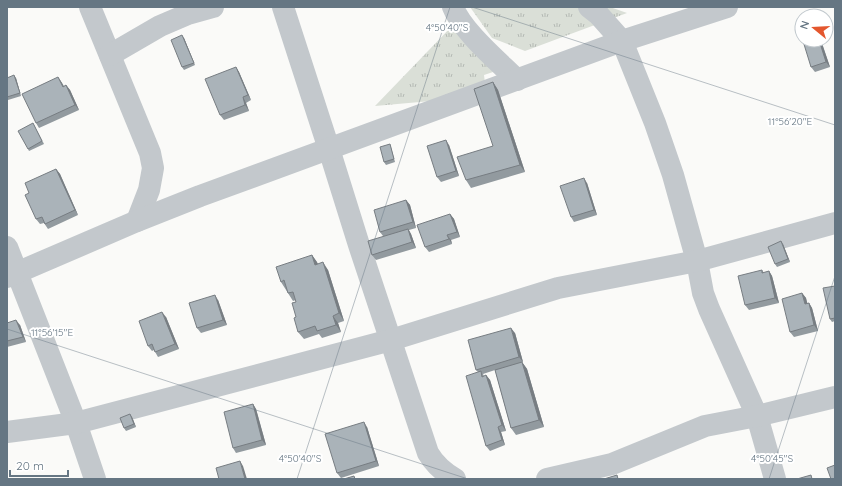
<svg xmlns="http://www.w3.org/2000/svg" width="842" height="486" font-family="Quicksand,sans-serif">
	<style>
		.grass { fill: url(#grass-tufts) }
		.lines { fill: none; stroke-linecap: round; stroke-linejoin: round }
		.minor { stroke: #c3c8cc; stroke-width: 22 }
		.wall { fill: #929a9f }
		.shaded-wall { fill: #777d82 }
		.building { fill: #aab3b9; stroke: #777d82 }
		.ticks { fill: none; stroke: #657683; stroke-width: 1; stroke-opacity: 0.45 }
		.ticks-label { font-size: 10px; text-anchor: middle; fill: #657683; stroke: #fff; stroke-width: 4; stroke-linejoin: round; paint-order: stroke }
	</style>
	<defs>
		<pattern id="grass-tufts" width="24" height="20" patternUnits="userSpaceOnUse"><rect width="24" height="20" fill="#dadfd7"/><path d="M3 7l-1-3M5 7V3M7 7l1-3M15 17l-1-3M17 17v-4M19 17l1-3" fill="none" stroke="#b4b9b4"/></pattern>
	</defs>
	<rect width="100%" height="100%" fill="#fafaf8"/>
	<!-- grass -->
	<g class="grass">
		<polygon points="470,7 610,7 627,13 525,51 492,38"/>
		<polygon points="454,24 496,71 484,75 485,83 431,101 375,106"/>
	</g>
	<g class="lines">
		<!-- minor -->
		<g class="minor">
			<polyline points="90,7 150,153 153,168 149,190 137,221"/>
			<path d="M283 7 329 149 359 245 428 453C435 465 443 472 455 479"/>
			<path d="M453 7C462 31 498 61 517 80"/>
			<polyline points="589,7 598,14 622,41 655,123 673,175 697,261 703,293 709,309 757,416 775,479"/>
			<polyline points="110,55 160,26 188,14 213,7"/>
			<polyline points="7,247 76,423 95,479"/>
			<polyline points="7,277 137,221 200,196 622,41 727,7"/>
			<polyline points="7,432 76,423 391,340 558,288 697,261 835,223"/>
			<polyline points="547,479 612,464 705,426 757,416 835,397"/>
		</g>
	</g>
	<!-- wall -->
	<g class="wall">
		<polygon points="184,38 195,65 184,70 182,67"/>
		<polygon points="805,40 821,40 830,67 815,72 811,67"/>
		<polygon points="236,67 239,72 251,100 246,103 249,111 224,120 220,115"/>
		<polygon points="58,77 64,86 66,85 70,90 79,110 39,128 36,123"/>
		<polygon points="7,78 16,78 21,96 8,100 7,98"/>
		<polygon points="493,82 498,90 525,172 471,188 466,180 493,146"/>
		<polygon points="33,123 44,144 29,151 28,149"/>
		<polygon points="390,144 391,147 395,162 386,165 384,162"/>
		<polygon points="449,145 459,176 441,182 437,177"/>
		<polygon points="56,169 60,174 78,215 48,229 44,223 40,224 36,219 29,193"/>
		<polygon points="587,183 597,215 574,222 571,217"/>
		<polygon points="406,200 410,205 416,228 409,230 411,234 416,248 376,260 372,255 383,236 380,232"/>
		<polygon points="450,214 454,219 460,237 451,240 452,244 429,252 425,247"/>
		<polygon points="783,244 790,262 777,267 775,264"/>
		<polygon points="312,255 318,264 328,270 344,321 338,323 341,332 322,338 319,334 304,339 298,332 296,317 296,300 293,301 281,282"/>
		<polygon points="762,270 764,273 769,271 772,276 779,303 749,310 745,305"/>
		<polygon points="835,286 835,321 832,322 830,319"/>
		<polygon points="802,293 806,298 807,304 809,303 812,308 818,331 794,337 790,332"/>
		<polygon points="218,300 227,325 201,333 197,328"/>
		<polygon points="166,317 179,349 158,357 154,350 152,351 148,346"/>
		<polygon points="7,323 20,325 26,342 7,347"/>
		<polygon points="515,333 523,362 522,362 527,369 544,427 516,435 511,428 495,370 483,374 484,376 486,375 490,380 506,431 501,432 505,445 490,451 486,446 478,372 476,370"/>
		<polygon points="253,404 256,409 266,445 236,453 233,448"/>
		<polygon points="132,417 136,427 126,431 124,428"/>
		<polygon points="367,427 379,466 341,478 337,473"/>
	</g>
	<!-- shaded-wall -->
	<g class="shaded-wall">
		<polygon points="182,35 184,38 195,65 194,63"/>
		<polygon points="819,40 821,40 821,41 830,67 826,62"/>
		<polygon points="236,67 239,72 251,100 248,95"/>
		<polygon points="14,75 16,78 21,96"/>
		<polygon points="58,77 62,83 66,92 63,87"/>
		<polygon points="493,82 498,90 525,172 520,165"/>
		<polygon points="66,85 70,90 79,110 75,105"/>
		<polygon points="243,97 246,103 249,111 245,105"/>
		<polygon points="446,140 449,145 459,176 456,171"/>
		<polygon points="56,169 60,174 78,215 75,210"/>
		<polygon points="584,178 587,183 597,215 594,210"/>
		<polygon points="406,200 410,205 416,228 413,222"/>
		<polygon points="450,214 454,219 460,237 457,232"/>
		<polygon points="408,229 411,234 416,248 412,242"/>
		<polygon points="447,235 451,240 452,244 449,239"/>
		<polygon points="781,241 783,244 790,262 788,259"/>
		<polygon points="312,255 317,262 321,272 315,265"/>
		<polygon points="323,262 328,270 344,321 339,313"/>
		<polygon points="769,271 772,276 779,303 775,298"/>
		<polygon points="802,293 806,298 809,310 805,304"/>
		<polygon points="215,295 218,300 227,325 223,320"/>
		<polygon points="809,303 812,308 818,331 814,325"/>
		<polygon points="162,312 166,317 179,349 175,344"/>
		<polygon points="333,316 338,323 341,332 336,325"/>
		<polygon points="16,320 20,325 26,342 23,337"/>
		<polygon points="511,328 515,333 523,362 519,357"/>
		<polygon points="522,362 527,369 544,427 539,420"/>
		<polygon points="486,375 490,380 506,431 502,425"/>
		<polygon points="253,404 256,409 266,445 262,440"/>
		<polygon points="130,414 132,417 136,427 134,424"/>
		<polygon points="364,422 367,427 379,466 376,461"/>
		<polygon points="498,427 501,432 505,445 502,440"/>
		<polygon points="240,461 243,466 247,479 245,479"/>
	</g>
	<!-- building -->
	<g class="building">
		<polygon points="182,35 194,63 182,67 171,40"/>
		<polygon points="805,40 819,40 826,62 811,67 803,41"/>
		<polygon points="236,67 248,95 243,97 245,105 220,115 205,79"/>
		<polygon points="14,75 20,93 7,97 7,78"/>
		<polygon points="58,77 63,87 66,85 75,105 36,123 22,94"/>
		<polygon points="493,82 520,165 466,180 457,157 493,146 474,89"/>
		<polygon points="33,123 42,141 28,149 18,131"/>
		<polygon points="446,140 456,171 437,177 427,146"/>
		<polygon points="390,144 394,159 384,162 380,147"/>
		<polygon points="56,169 75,210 45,224 42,217 36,219 25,195 29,193 25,183"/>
		<polygon points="584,178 594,210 571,217 560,186"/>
		<polygon points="406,200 413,222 380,232 374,210"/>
		<polygon points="450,214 457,232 447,235 449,239 425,247 417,225"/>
		<polygon points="408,229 412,242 372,255 368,241"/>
		<polygon points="781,241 788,259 775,264 768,247"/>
		<polygon points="312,255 315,265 323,262 339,313 333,316 336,325 317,331 315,326 298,332 294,318 296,317 292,303 296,302 293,292 288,293 284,280 281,282 276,267"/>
		<polygon points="762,270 762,273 769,271 775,298 745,305 738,276"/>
		<polygon points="835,286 835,318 830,319 823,288"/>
		<polygon points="802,293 805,304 809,303 814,325 790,332 782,299"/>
		<polygon points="215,295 223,320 197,328 189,303"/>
		<polygon points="162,312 175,344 155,352 152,344 148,346 139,321"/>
		<polygon points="16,320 23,337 7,341 7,323"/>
		<polygon points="511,328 519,357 476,370 468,340"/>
		<polygon points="522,362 539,420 511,428 495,370"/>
		<polygon points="481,371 482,377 486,375 502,425 498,427 502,440 486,446 466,376"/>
		<polygon points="253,404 262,440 233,448 224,412"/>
		<polygon points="130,414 134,424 124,428 120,418"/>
		<polygon points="364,422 376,461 337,473 325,434"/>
		<polygon points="240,461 245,479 219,479 216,468"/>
		<polygon points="835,465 835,479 831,479 827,468"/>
		<polygon points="617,475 618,479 604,479"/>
		<polygon points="811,475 812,479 797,479"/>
		<polygon points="354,476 355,479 344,479"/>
	</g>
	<!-- ticks -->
	<path class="ticks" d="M472 7 835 125M7 329 468 479M297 479 450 7M769 479 835 276"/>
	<g class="ticks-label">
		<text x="447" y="31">4°50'40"S</text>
		<text x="790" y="125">11°56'20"E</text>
		<text x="52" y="336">11°56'15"E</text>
		<text x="300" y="462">4°50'40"S</text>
		<text x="772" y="462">4°50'45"S</text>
	</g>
	<!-- border -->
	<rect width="842" height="486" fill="none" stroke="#657683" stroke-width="16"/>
	<!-- north arrow -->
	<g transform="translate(814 28) rotate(288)"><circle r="19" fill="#ffffff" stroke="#c1c8cd"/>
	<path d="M0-3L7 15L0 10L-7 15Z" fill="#e4572e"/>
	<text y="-6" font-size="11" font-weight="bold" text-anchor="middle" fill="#657683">N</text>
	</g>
	<!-- scale -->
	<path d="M10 470v6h58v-6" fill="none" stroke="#657683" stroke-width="2"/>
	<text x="16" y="470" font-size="12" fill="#657683" stroke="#ffffff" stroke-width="3" paint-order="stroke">20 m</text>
</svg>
